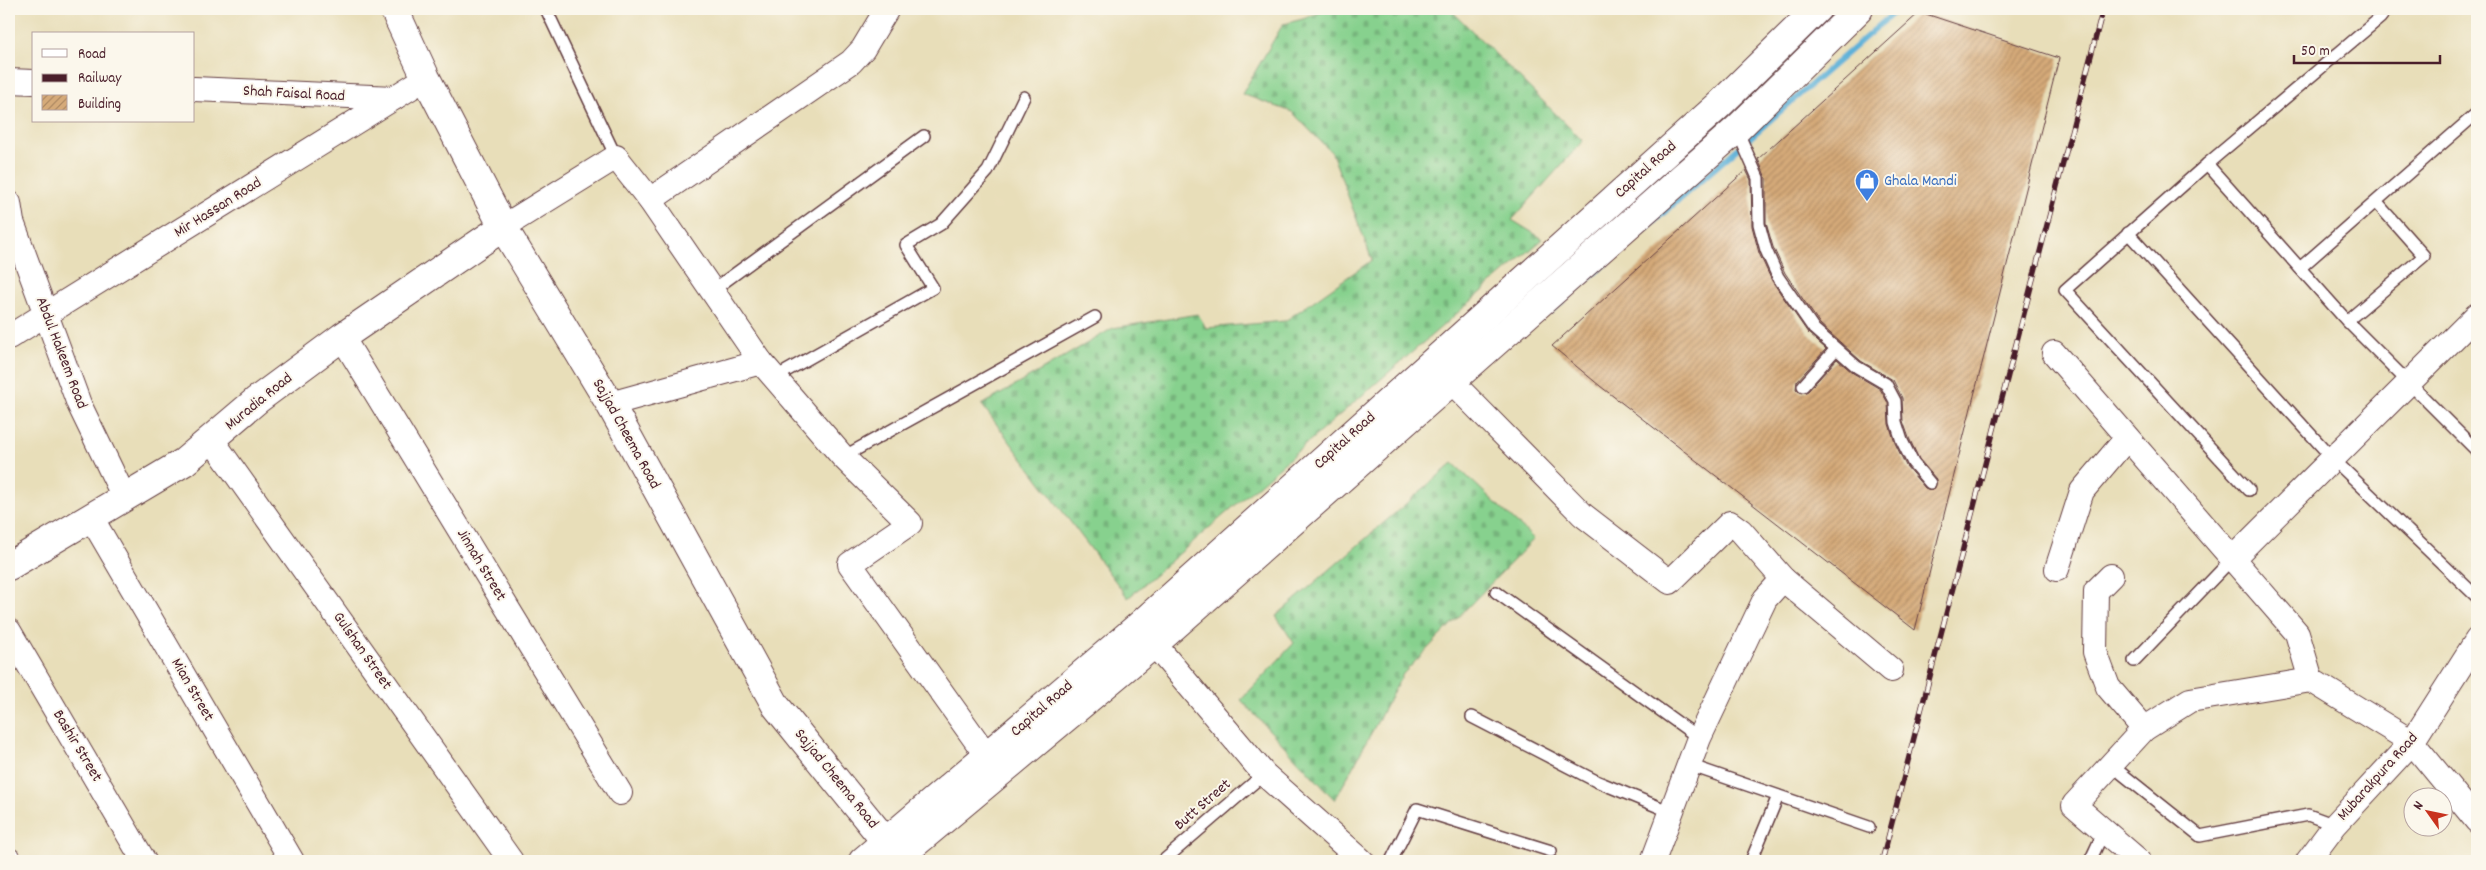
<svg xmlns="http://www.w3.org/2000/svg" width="2486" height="870" font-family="Dekko,sans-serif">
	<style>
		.cemetery { fill: url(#cemetery-stones); stroke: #68785c }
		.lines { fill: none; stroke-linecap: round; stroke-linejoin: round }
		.stream { stroke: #5bb0d8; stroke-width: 5.5 }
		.building { fill: url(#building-hatch) }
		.service-casing { stroke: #623c40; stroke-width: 14 }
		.minor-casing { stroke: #623c40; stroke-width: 26 }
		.tertiary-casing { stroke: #623c40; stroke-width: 30 }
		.service { stroke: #fff; stroke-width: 11 }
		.minor { stroke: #fff; stroke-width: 24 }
		.tertiary { stroke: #fff; stroke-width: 28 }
		.rail-casing { stroke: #4a1f2b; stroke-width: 5.5 }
		.rail { stroke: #fbf7ec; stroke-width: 4; stroke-dasharray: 11; stroke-linecap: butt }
		.labels { text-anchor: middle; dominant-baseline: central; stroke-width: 4; stroke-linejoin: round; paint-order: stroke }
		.street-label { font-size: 16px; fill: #4a1f2b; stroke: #fbf7ec }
		.shop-label { font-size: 16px; fill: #366cbe; stroke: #fbf7ec; text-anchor: start }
	</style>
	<defs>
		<pattern id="cemetery-stones" width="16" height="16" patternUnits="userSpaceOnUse" patternTransform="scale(1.25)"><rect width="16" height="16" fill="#87d18e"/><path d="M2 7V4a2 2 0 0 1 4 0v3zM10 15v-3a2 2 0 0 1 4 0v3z" fill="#76b37b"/></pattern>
		<pattern id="building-hatch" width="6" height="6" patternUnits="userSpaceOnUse" patternTransform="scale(1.25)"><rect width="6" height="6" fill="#d5aa79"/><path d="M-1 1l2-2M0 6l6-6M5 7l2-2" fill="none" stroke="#af8a63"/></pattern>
	</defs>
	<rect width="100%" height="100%" fill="#fbf7ec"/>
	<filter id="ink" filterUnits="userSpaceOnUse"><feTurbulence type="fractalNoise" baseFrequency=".02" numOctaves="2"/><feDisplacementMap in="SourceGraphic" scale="10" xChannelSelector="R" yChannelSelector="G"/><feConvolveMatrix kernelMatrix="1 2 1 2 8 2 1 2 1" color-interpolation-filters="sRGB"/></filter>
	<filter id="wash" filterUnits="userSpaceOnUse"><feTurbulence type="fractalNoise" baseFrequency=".0096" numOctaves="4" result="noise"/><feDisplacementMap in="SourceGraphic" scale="20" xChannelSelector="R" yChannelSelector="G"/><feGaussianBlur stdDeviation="1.12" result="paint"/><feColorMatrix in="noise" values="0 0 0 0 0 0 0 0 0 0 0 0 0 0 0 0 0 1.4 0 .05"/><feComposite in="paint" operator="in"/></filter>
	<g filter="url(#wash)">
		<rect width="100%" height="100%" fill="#e8deb9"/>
		<!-- cemetery -->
		<g class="cemetery">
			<polygon points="1329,9 1450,9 1583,141 1512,220 1543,239 1128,598 982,405 1113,328 1198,314 1206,328 1285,321 1372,260 1332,153 1292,112 1242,94 1283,24 1303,19"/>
			<polygon points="1453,463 1534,539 1403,674 1335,800 1241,700 1294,643 1276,616"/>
		</g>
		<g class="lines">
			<!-- stream -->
			<polyline class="stream" points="1551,311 1898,9"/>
		</g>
		<g id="blocks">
			<!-- building -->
			<polygon class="building" points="1920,12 2059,58 1915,630 1600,386 1552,346 1746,170 1751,180 1752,226 1759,253 1772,281 1808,333 1826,349 1797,381 1796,389 1801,393 1808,391 1837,359 1853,373 1880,389 1888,403 1889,424 1895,443 1906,466 1925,488 1931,490 1935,488 1936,479 1919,459 1909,438 1903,421 1902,398 1893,380 1861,361 1820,324 1785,273 1773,247 1766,223 1766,178 1758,159"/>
		</g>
	</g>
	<g filter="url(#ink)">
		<use href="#blocks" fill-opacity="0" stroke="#623c40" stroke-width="1"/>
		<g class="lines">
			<defs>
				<g id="service">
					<polyline points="546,9 616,157"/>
					<polyline points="1737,130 1758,178 1759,224 1766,250 1778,277 1814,329 1857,367 1886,384 1895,401 1896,422 1902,441 1913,463 1930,483"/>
					<polyline points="2207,164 2347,321 2477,451"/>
					<polyline points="2128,233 2333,459 2477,597"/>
					<polyline points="2300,268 2477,113"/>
					<polyline points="713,290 924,136"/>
					<polyline points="2347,321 2424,256 2377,203"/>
					<polyline points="774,378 933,288 906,245 941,224 988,171 1024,97"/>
					<polyline points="1803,386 1835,350"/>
					<polyline points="843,457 1095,317"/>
					<polyline points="2249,490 2065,290 2207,164 2380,18 2387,9"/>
					<polyline points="1496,592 1699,738"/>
					<polyline points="2134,661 2232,559"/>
					<polyline points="1472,717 1596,781 1671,812"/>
					<polyline points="1689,765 1869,827"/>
					<polyline points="2111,765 2200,836 2308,815 2335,825"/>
					<polyline points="1163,861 1264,774"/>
					<polyline points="1391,861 1417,809 1551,851"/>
					<polyline points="1751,861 1778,796"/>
					<polyline points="2090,861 2104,831"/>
				</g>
				<g id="minor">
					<polyline points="9,81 34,82"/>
					<polyline points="194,89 394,98"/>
					<polyline points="650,200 851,62 863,49 887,9"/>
					<polyline points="9,203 12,222 79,404 125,499"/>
					<polyline points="503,227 616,157 650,200 761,362 843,457 910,523 850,564 987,756"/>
					<polyline points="9,337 426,78"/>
					<polyline points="342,337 620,793"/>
					<polyline points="2054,353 2297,633 2311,680"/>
					<polyline points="1451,381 1583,515 1670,582 1730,523 1741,531 1783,579 1891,670"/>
					<polyline points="610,404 761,362"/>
					<polyline points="212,440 511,861"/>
					<polyline points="92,519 292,861"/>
					<polyline points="2232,559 2477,315"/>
					<polyline points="2057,569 2082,491 2127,438"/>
					<polyline points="2111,576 2096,591 2095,652 2108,687 2144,729"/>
					<polyline points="9,631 144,861"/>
					<polyline points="1154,644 1264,774 1362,861"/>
					<polyline points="9,860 9,861"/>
					<polyline points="1653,861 1699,738 1765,599 1783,579"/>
					<polyline points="2139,861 2074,805 2144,729 2190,700 2311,680 2412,742 2477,821"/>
					<polyline points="2308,861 2335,825 2412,742 2477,640"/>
				</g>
				<g id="tertiary">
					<polyline points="394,9 426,78 503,227 610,404 776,706 886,842"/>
					<polyline points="9,566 184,462 257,400 342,337 503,227"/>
					<polyline points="863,861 1140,625 1719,105 1817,9"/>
					<polyline points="894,861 1154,644 1737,129 1859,9"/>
				</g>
			</defs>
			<!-- service casing -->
			<use href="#service" class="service-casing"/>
			<!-- minor casing -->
			<use href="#minor" class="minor-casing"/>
			<!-- tertiary casing -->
			<use href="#tertiary" class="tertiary-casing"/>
			<!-- service -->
			<use href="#service" class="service"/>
			<!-- minor -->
			<use href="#minor" class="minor"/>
			<!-- tertiary -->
			<use href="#tertiary" class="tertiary"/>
			<defs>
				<polyline id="rail" points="1882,861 2103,9"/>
			</defs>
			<!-- rail casing -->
			<use href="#rail" class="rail-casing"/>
			<!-- rail -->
			<use href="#rail" class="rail"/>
		</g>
	</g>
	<!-- icons -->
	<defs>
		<symbol id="shop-pin" viewBox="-11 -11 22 30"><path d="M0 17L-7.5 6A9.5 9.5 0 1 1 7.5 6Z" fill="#3f7fe0" stroke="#fbf7ec"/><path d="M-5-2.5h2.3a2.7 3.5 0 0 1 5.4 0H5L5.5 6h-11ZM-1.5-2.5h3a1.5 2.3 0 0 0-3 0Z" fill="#fff"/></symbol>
	</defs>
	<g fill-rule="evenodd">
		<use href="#shop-pin" x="1853" y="167" width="28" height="38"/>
	</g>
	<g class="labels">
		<!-- street labels -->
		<g class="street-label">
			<text transform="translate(294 94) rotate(3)">Shah Faisal Road</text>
			<text transform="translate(1646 170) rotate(-42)">Capital Road</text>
			<text transform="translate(218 208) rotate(-32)">Mir Hassan Road</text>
			<text transform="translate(61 353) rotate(69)">Abdul Hakeem Road</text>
			<text transform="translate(259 402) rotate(-39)">Muradia Road</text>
			<text transform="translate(626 434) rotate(61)">Sajjad Cheema Road</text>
			<text transform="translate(1345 441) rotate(-42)">Capital Road</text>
			<text transform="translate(481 565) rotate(59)">Jinnah Street</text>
			<text transform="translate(362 651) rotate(55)">Gulshan Street</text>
			<text transform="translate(192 690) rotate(60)">Mian Street</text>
			<text transform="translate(1042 709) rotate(-41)">Capital Road</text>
			<text transform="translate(77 746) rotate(59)">Bashir Street</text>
			<text transform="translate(2378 777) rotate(-48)">Mubarakpura Road</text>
			<text transform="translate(836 779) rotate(51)">Sajjad Cheema Road</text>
			<text transform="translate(1203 805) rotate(-41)">Butt Street</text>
		</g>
		<!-- shop labels -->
		<g class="shop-label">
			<text x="1884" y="181">Ghala Mandi</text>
		</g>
	</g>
	<!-- margin -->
	<rect width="2486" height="870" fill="none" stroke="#fbf7ec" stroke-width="30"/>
	<!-- legend -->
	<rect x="32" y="32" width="162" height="90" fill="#fbf7ec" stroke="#b4a19f"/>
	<rect x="42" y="49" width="25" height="8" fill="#ffffff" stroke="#b4a19f"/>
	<text x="78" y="58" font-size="15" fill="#4a1f2b">Road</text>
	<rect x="42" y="74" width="25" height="8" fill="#4a1f2b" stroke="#b4a19f"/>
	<text x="78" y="82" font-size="15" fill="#4a1f2b">Railway</text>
	<rect x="42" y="95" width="25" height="15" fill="url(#building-hatch)" stroke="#b4a19f"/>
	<text x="78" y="108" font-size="15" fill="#4a1f2b">Building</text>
	<!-- north arrow -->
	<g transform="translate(2428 812) rotate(303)"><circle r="24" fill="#fbf7ec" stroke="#b4a19f"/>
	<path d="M0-4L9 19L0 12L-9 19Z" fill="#c8321e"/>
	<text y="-8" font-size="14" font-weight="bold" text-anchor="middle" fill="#4a1f2b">N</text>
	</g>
	<!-- scale -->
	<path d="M2294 55v8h146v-8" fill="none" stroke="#4a1f2b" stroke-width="2.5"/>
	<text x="2301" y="55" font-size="15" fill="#4a1f2b" stroke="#fbf7ec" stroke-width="4" paint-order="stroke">50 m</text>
</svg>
